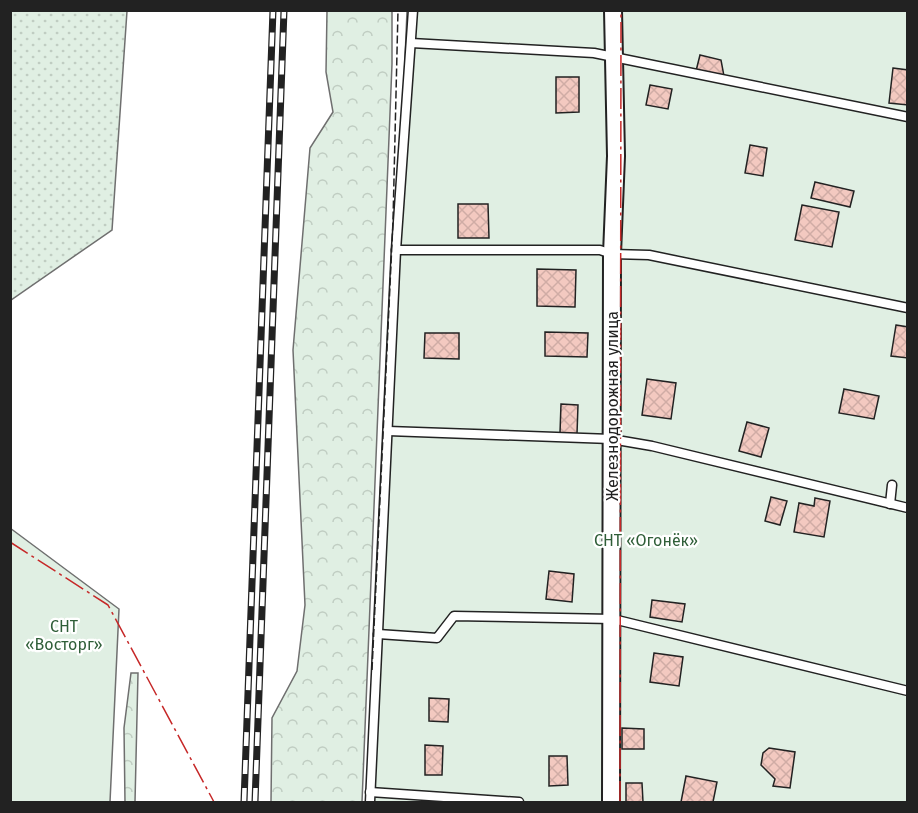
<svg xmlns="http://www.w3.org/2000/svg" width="918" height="813" font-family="'Fira Sans',sans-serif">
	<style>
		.grass { fill: url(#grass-dots); stroke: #6f6f6f; stroke-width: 1.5 }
		.forest { fill: url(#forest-crowns); stroke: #6f6f6f; stroke-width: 1.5 }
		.green { fill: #e0efe3; stroke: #6f6f6f; stroke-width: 1.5 }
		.building { fill: url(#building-cross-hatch); stroke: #222; stroke-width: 1.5 }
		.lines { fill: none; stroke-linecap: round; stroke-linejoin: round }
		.service-casing { stroke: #222; stroke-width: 11 }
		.minor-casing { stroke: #222; stroke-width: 20 }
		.service { stroke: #fff; stroke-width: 8 }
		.minor { stroke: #fff; stroke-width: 16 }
		.rail-casing { stroke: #222; stroke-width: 7 }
		.rail { stroke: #fff; stroke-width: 4.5; stroke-dasharray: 14; stroke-linecap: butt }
		.fence { stroke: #222; stroke-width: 1.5; stroke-dasharray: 8 3; stroke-linecap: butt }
		.power { stroke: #c62828; stroke-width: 1.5; stroke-dasharray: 21 4.5 3 4.5; stroke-linecap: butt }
		.labels { text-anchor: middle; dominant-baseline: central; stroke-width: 4.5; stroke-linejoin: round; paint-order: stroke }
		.street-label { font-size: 16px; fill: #222; stroke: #fff }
		.park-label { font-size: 16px; fill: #2f5e38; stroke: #fff }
	</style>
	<defs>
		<pattern id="grass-dots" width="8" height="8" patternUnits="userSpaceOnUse" patternTransform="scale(1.5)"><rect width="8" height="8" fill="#e0efe3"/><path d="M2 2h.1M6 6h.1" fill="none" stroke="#c0cdc2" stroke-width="1.8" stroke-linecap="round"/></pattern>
		<pattern id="forest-crowns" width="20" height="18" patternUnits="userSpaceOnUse" patternTransform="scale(1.5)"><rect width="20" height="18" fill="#e0efe3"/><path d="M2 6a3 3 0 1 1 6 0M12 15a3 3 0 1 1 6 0" fill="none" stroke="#c0cdc2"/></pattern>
		<pattern id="building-cross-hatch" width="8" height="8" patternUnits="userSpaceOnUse" patternTransform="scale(1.5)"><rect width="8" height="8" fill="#f3c9c0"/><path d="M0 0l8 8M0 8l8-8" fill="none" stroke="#d0aca5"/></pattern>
	</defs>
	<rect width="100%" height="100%" fill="#fff"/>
	<!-- grass -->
	<polygon class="grass" points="11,10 127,11 112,230 11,300"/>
	<!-- forest -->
	<g class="forest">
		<polygon points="327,11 392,11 392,64 362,802 271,802 272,718 297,671 305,605 293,350 310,148 333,112 326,72"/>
		<polygon points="131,673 138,673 135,802 125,802 124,728"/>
	</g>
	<!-- green -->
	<g class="green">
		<polygon points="407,11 907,11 907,802 374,802"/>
		<polygon points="10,528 119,609 110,802 11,802"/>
	</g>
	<!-- building -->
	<g class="building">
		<polygon points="700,55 721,60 724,76 696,71"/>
		<polygon points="893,68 908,70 908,105 889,103"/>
		<polygon points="556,77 579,77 579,112 556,113"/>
		<polygon points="650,85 672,89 668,109 646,105"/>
		<polygon points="750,145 767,148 763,176 745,173"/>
		<polygon points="815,182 854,191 850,207 811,198"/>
		<polygon points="458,204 488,204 489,238 458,238"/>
		<polygon points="802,205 839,212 832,247 795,240"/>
		<polygon points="537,269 576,270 575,307 537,306"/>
		<polygon points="896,325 908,327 908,358 891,356"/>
		<polygon points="545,332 588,333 587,357 545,356"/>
		<polygon points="425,333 459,333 459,359 424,358"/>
		<polygon points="647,379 676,383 671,419 642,415"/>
		<polygon points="844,389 879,396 874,419 839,413"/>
		<polygon points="561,404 578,405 577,434 560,433"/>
		<polygon points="747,422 769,428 761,457 739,451"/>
		<polygon points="771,497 787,501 780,525 765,521"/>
		<polygon points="815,498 830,501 824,537 794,532 799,503 814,506"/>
		<polygon points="549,571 574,574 572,602 546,599"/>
		<polygon points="652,600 685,604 682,622 650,617"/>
		<polygon points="654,653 683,657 679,686 650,682"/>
		<polygon points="429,698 449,699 448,722 429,721"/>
		<polygon points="622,728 644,729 644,749 622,749"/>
		<polygon points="425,745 443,746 442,775 425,775"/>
		<polygon points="769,748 795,752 790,788 773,786 775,779 761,765 763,753"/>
		<polygon points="549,756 567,756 568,785 549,786"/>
		<polygon points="686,776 717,782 713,802 681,802"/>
		<polygon points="626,783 642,783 643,802 626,802"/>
	</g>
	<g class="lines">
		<defs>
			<g id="service">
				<polyline points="411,43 594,53 908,117"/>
				<polyline points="396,250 600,250 612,254 649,255 908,308"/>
				<polyline points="388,431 611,439 652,446 908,508"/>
				<polyline points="890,504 892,485"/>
				<polyline points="378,634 437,638 454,616 613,619 908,691"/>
				<polyline points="370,792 519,802"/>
				<polyline points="370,802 396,250 413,10"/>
			</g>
			<polyline id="minor" points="611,802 612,254 616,156 613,10"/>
		</defs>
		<!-- service casing -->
		<use href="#service" class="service-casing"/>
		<!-- minor casing -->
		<use href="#minor" class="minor-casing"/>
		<!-- service -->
		<use href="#service" class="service"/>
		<!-- minor -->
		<use href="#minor" class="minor"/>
		<defs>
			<g id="rail">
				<polyline points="244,802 273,10"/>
				<polyline points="255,802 284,10"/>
			</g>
		</defs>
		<!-- rail casing -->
		<use href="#rail" class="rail-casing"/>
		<!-- rail -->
		<use href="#rail" class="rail"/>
		<!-- fence -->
		<polyline class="fence" points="372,670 393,221 398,10"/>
		<!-- power -->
		<g class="power">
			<polyline points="10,542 108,605 214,802"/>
			<polyline points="620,802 621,10"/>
		</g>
	</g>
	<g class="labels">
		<!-- street labels -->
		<g class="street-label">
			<text transform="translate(612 406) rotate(-90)">Железнодорожная улица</text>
		</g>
		<!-- park labels -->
		<g class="park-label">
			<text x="646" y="540">СНТ «Огонёк»</text>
			<text x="64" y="626">СНТ<tspan x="64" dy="18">«Восторг»</tspan></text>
		</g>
	</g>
	<!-- border -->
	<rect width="918" height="813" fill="none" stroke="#222222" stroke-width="24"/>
</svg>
